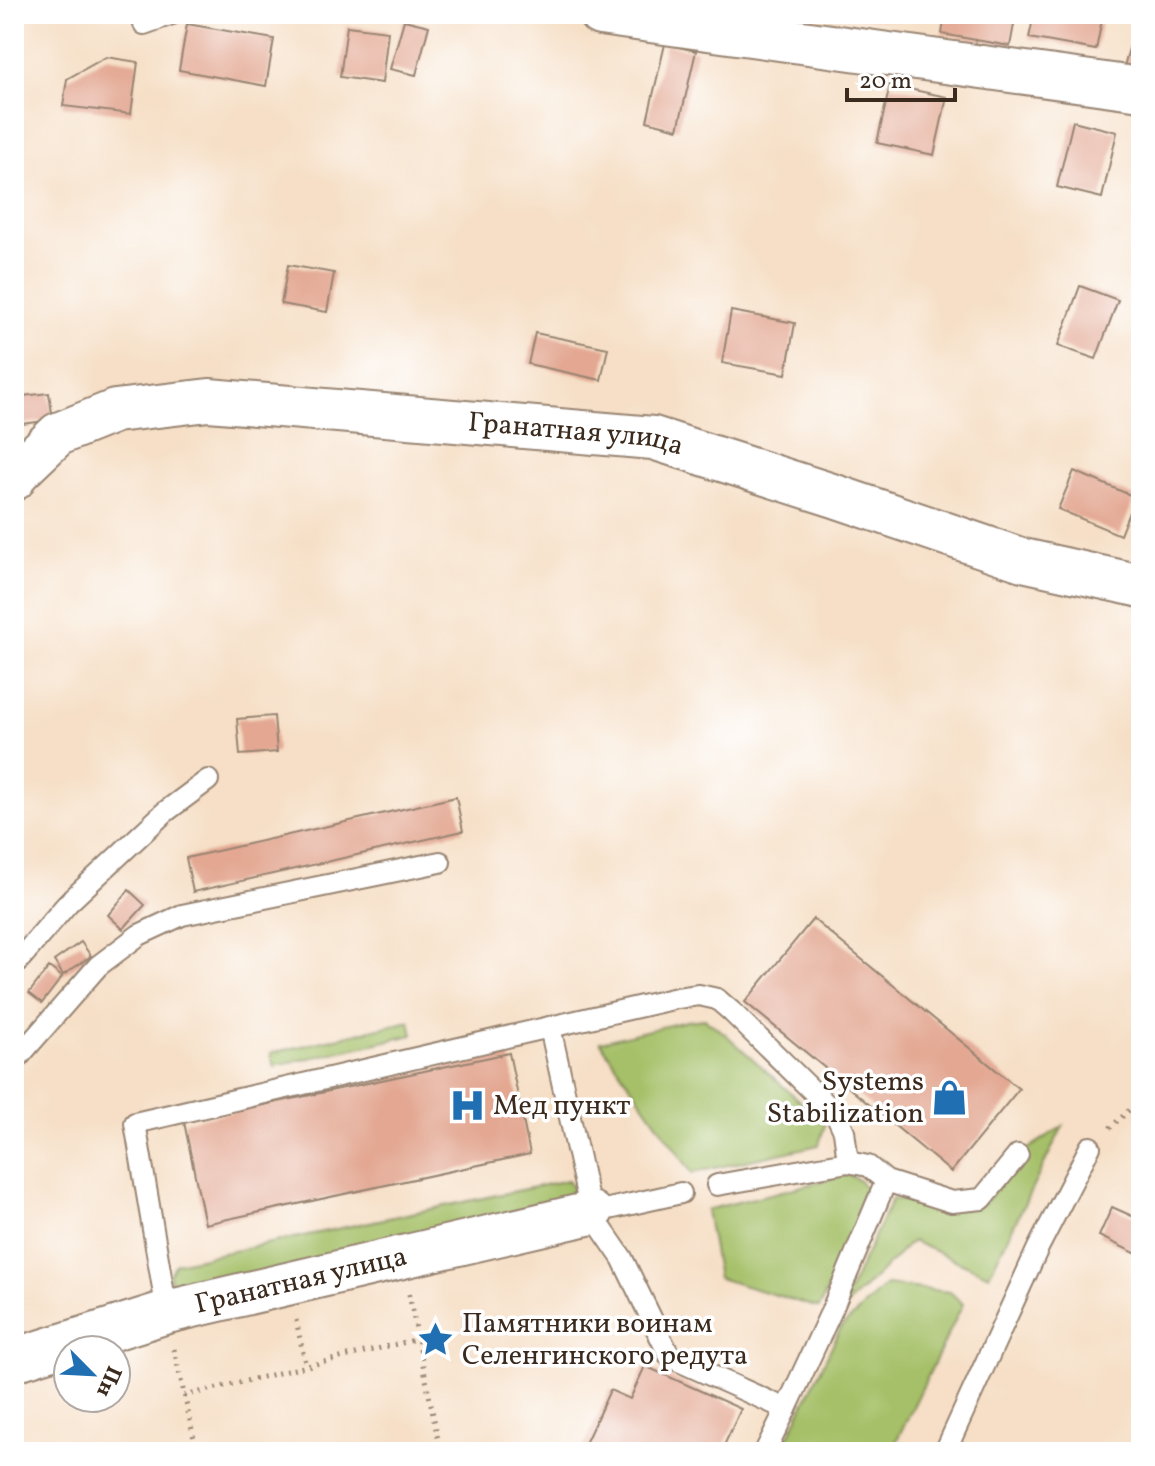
<svg xmlns="http://www.w3.org/2000/svg" width="1155" height="1466" font-family="Vollkorn,serif">
	<style>
		.green { fill: #a5c067; stroke: #707542; stroke-width: 2 }
		.building { fill: #e3a792 }
		.lines { fill: none; stroke-linecap: round; stroke-linejoin: round }
		.service-casing { stroke: #988472; stroke-width: 24 }
		.minor-casing { stroke: #988472; stroke-width: 46 }
		.path { stroke: #988472; stroke-width: 5; stroke-dasharray: 2 6; stroke-linecap: butt }
		.service { stroke: #fff; stroke-width: 20 }
		.minor { stroke: #fff; stroke-width: 42 }
		.labels { text-anchor: middle; dominant-baseline: central; stroke-width: 7; stroke-linejoin: round; paint-order: stroke }
		.street-label { font-size: 28px; fill: #3b2a1e; stroke: #fff }
		.poi-label { font-size: 28px; fill: #3b2a1e; stroke: #fff; text-anchor: start }
	</style>
	<rect width="100%" height="100%" fill="#fff"/>
	<filter id="ink" filterUnits="userSpaceOnUse"><feTurbulence type="fractalNoise" baseFrequency=".0125" numOctaves="2"/><feDisplacementMap in="SourceGraphic" scale="16" xChannelSelector="R" yChannelSelector="G"/><feConvolveMatrix kernelMatrix="1 2 1 2 8 2 1 2 1" color-interpolation-filters="sRGB"/></filter>
	<filter id="wash" filterUnits="userSpaceOnUse"><feTurbulence type="fractalNoise" baseFrequency=".006" numOctaves="4" result="noise"/><feDisplacementMap in="SourceGraphic" scale="32" xChannelSelector="R" yChannelSelector="G"/><feGaussianBlur stdDeviation="1.8" result="paint"/><feColorMatrix in="noise" values="0 0 0 0 0 0 0 0 0 0 0 0 0 0 0 0 0 1.4 0 .05"/><feComposite in="paint" operator="in"/></filter>
	<g filter="url(#wash)">
		<rect width="100%" height="100%" fill="#f6dfc6"/>
		<!-- green -->
		<g class="green">
			<polygon points="705,1019 724,1033 825,1124 819,1145 692,1173 600,1042 686,1021"/>
			<polygon points="410,1021 413,1035 274,1066 271,1053"/>
			<polygon points="1063,1126 989,1275 912,1241 838,1314 892,1199 963,1209 986,1202 1028,1149"/>
			<path d="M847 1175C862 1179 865 1185 868 1200L819 1308 718 1278 706 1210Z"/>
			<polygon points="568,1180 573,1189 571,1200 174,1295 169,1274 176,1263"/>
			<polygon points="886,1285 950,1292 963,1304 891,1452 781,1452 840,1329"/>
		</g>
		<g id="blocks">
			<!-- building -->
			<g class="building">
				<polygon points="856,14 902,14 902,21 856,17"/>
				<polygon points="945,14 1016,14 1010,46 942,34"/>
				<polygon points="1034,14 1103,14 1096,50 1029,38"/>
				<polygon points="1139,14 1141,14 1141,78 1122,73"/>
				<polygon points="404,20 429,26 416,75 390,69"/>
				<polygon points="187,24 274,39 266,86 179,70"/>
				<polygon points="347,26 388,31 382,83 340,77"/>
				<polygon points="665,44 696,51 678,129 647,121"/>
				<polygon points="106,57 138,62 131,114 63,106 67,79"/>
				<polygon points="890,85 947,97 934,155 877,143"/>
				<polygon points="1073,121 1117,132 1102,198 1057,187"/>
				<polygon points="288,265 334,273 327,312 281,304"/>
				<polygon points="1080,286 1118,300 1096,359 1058,346"/>
				<polygon points="731,311 795,323 786,374 722,363"/>
				<polygon points="535,333 608,348 601,380 528,364"/>
				<polygon points="49,393 53,420 14,425 14,397"/>
				<polygon points="1074,471 1135,497 1120,535 1058,509"/>
				<polygon points="274,716 277,752 240,755 237,719"/>
				<polygon points="456,797 463,831 193,892 186,858"/>
				<polygon points="129,890 145,905 123,929 108,915"/>
				<polygon points="813,919 1019,1089 951,1172 745,1002"/>
				<polygon points="81,942 91,956 63,975 54,961"/>
				<polygon points="49,967 62,977 42,1003 29,993"/>
				<polygon points="509,1053 530,1154 205,1224 184,1122"/>
				<polygon points="1112,1207 1141,1220 1141,1256 1099,1236"/>
				<polygon points="645,1366 741,1409 721,1452 581,1452 610,1390 630,1399"/>
			</g>
		</g>
	</g>
	<g filter="url(#ink)">
		<use href="#blocks" fill-opacity="0" stroke="#988472" stroke-width="2"/>
		<g class="lines">
			<defs>
				<g id="service">
					<polyline points="144,24 172,14"/>
					<polyline points="14,966 68,903 165,812 208,780"/>
					<polyline points="550,1027 677,998 699,995 717,999 732,1012 836,1114 844,1131 848,1162"/>
					<polyline points="14,1062 98,966 139,935 182,915 440,862"/>
					<polyline points="717,1185 848,1162 868,1166 886,1181 952,1202 982,1199 1018,1155"/>
					<polyline points="591,1213 681,1193"/>
					<polyline points="167,1312 135,1123 550,1027 591,1213 622,1258 670,1357 786,1409 831,1312 886,1181"/>
					<polyline points="765,1452 786,1409"/>
					<polyline points="945,1452 1038,1248 1090,1147"/>
				</g>
				<g id="minor">
					<polyline points="600,14 1141,89"/>
					<path id="s1" d="M14 479 16 474 58 434 115 411 209 400 653 438 835 496 1023 560 1141 586"/>
					<path id="s2" d="M14 1360 167 1312 591 1213"/>
				</g>
			</defs>
			<!-- service casing -->
			<use href="#service" class="service-casing"/>
			<!-- minor casing -->
			<use href="#minor" class="minor-casing"/>
			<!-- path -->
			<g class="path">
				<polyline points="1110,1128 1141,1099"/>
				<polyline points="409,1294 440,1450 432,1452"/>
				<polyline points="296,1320 306,1367"/>
				<polyline points="174,1349 197,1452"/>
				<polyline points="184,1396 418,1339"/>
			</g>
			<!-- service -->
			<use href="#service" class="service"/>
			<!-- minor -->
			<use href="#minor" class="minor"/>
		</g>
	</g>
	<!-- icons -->
	<defs>
		<symbol id="shop-bare" viewBox="-9 -9 18 18"><path d="M-5-2.5h2.3a2.7 3.5 0 0 1 5.4 0H5L5.5 6h-11ZM-1.5-2.5h3a1.5 2.3 0 0 0-3 0Z" fill="#1f6fb2" stroke="#fff" stroke-width="2.5" paint-order="stroke"/></symbol>
		<symbol id="hospital-bare" viewBox="-9 -9 18 18"><path d="M-5-5h3v3.5h4V-5h3V5h-3V1.5h-4V5h-3Z" fill="#1f6fb2" stroke="#fff" stroke-width="2.5" paint-order="stroke"/></symbol>
		<symbol id="sight-bare" viewBox="-9 -9 18 18"><path d="M0-6L1.8-2.2L6-1.7L2.9 1.2L3.7 5.4L0 3.3L-3.7 5.4L-2.9 1.2L-6-1.7L-1.8-2.2Z" fill="#1f6fb2" stroke="#fff" stroke-width="2.5" paint-order="stroke"/></symbol>
	</defs>
	<g fill-rule="evenodd">
		<use href="#shop-bare" x="924" y="1072" width="51" height="51"/>
		<use href="#hospital-bare" x="442" y="1080" width="51" height="51"/>
		<use href="#sight-bare" x="410" y="1314" width="51" height="51"/>
	</g>
	<g class="labels">
		<!-- street labels -->
		<g class="street-label">
			<text stroke="none"><textPath href="#s1" startOffset="588">Гранатная улица</textPath></text>
			<text stroke="none"><textPath href="#s2" startOffset="298">Гранатная улица</textPath></text>
		</g>
		<!-- poi labels -->
		<g class="poi-label">
			<text x="924" y="1082" text-anchor="end">Systems<tspan x="924" dy="32">Stabilization</tspan></text>
			<text x="493" y="1106">Мед пункт</text>
			<text x="462" y="1324">Памятники воинам<tspan x="462" dy="32">Селенгинского редута</tspan></text>
		</g>
	</g>
	<!-- margin -->
	<rect width="1155" height="1466" fill="none" stroke="#fff" stroke-width="48"/>
	<!-- north arrow -->
	<g transform="translate(92 1374) rotate(114)"><circle r="38" fill="#ffffff" stroke="#b1aaa5" stroke-width="2"/>
	<path d="M0-6L14 30L0 20L-14 30Z" fill="#1f6fb2"/>
	<text y="-12" font-size="22" font-weight="bold" text-anchor="middle" fill="#3b2a1e">Пн</text>
	</g>
	<!-- scale -->
	<path d="M847 88v12h108v-12" fill="none" stroke="#3b2a1e" stroke-width="4"/>
	<text x="859" y="88" font-size="24" fill="#3b2a1e" stroke="#ffffff" stroke-width="6" paint-order="stroke">20 m</text>
</svg>
